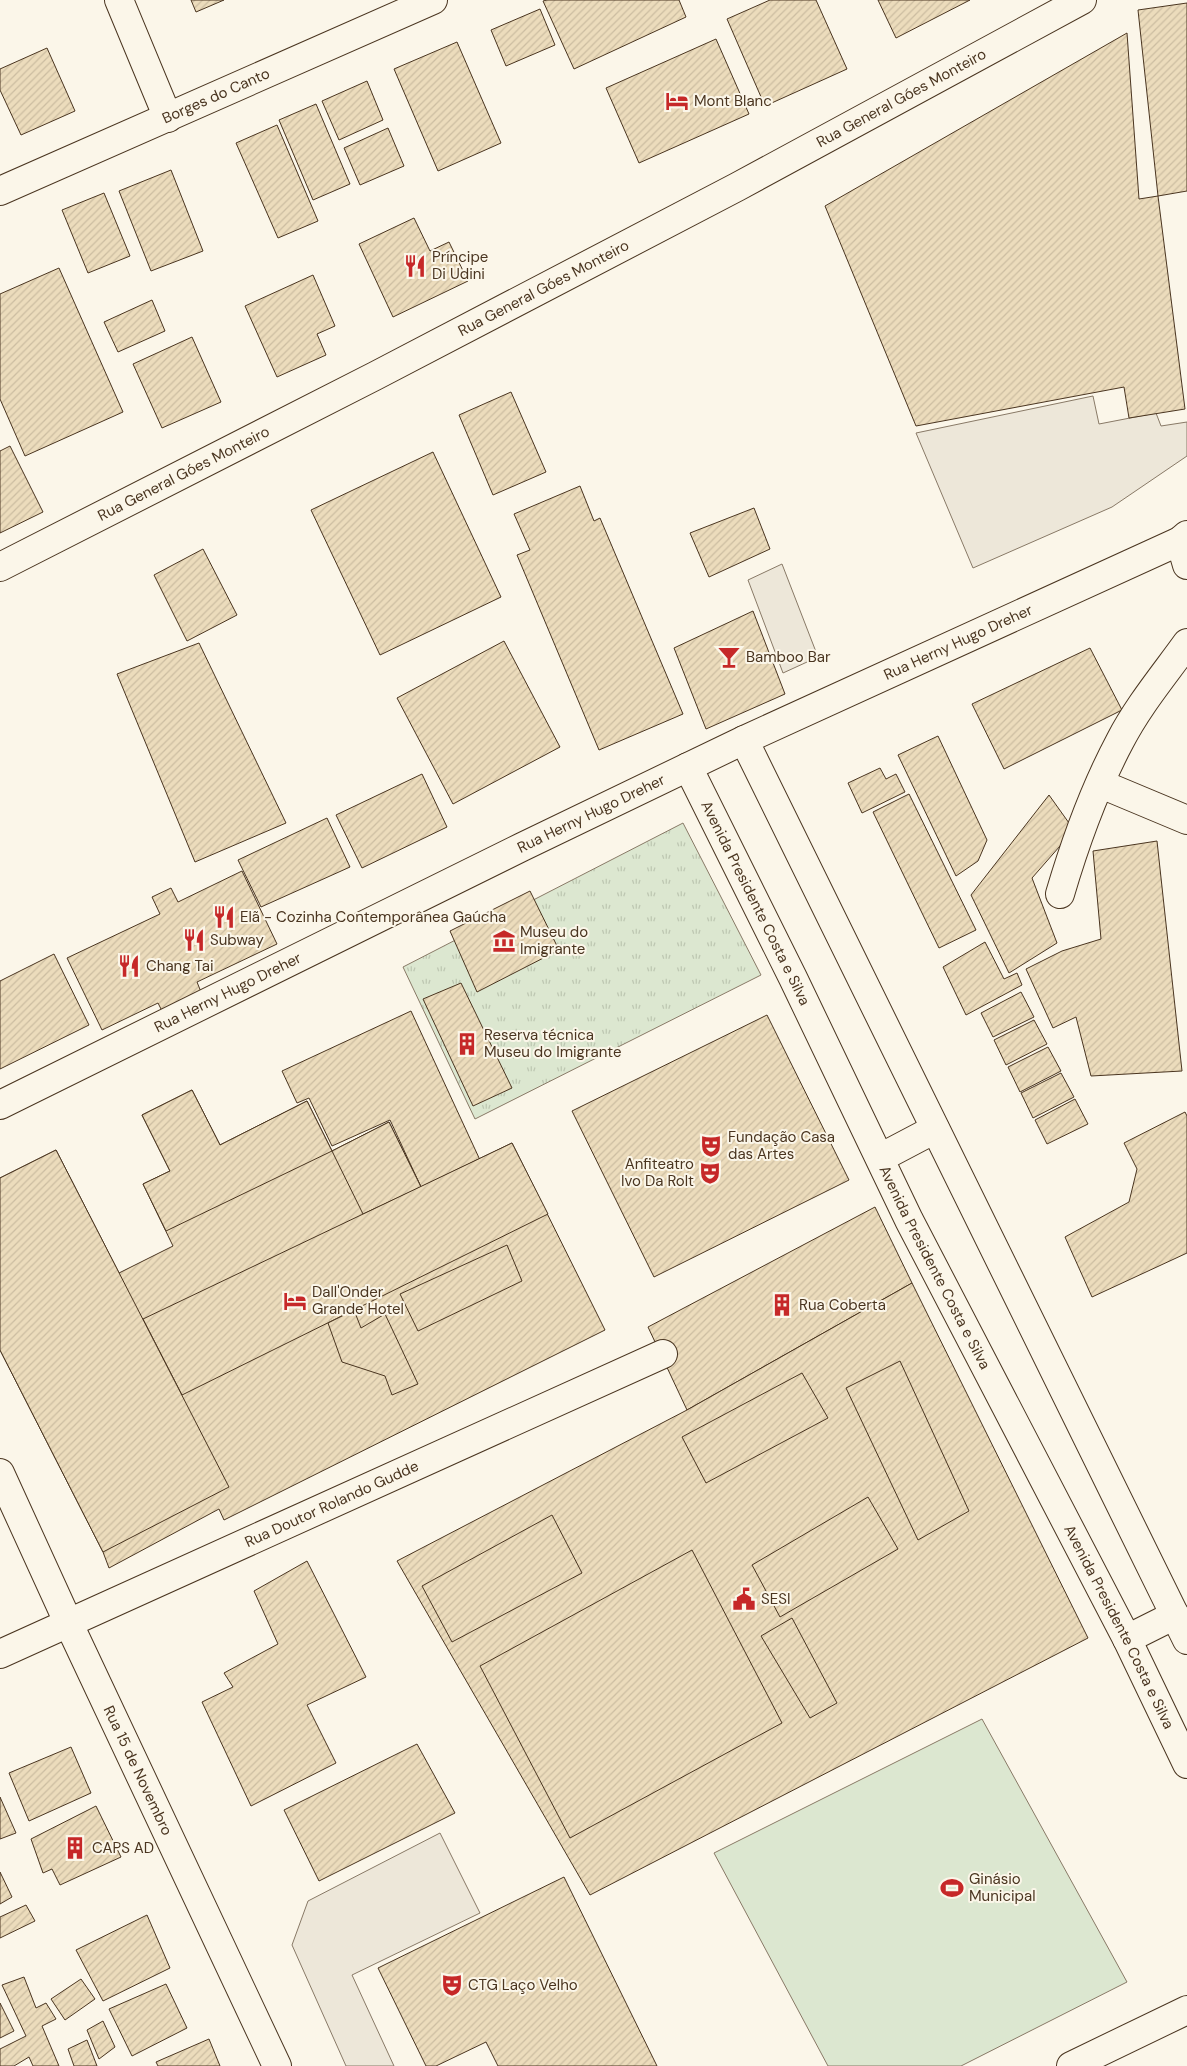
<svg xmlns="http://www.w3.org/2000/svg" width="1187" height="2066" font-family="'DM Sans',sans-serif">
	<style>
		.park { fill: url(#park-tufts); stroke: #887966 }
		.pitch { fill: #dce7d0; stroke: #887966 }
		.parking { fill: #ede7d9; stroke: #887966 }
		.building { fill: url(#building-hatch); stroke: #4a3520 }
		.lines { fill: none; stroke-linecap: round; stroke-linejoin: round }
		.minor-casing { stroke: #4a3520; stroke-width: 30 }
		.major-casing { stroke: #4a3520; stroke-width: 30 }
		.minor { stroke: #fbf6e9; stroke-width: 28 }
		.major { stroke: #fbf6e9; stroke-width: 28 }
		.labels { text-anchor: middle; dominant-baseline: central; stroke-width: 4; stroke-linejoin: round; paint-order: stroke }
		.street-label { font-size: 15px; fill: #4a3520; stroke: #fbf6e9 }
		.poi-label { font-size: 15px; fill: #4a3520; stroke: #fbf6e9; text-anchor: start }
	</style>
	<defs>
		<pattern id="park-tufts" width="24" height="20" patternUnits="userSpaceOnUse" patternTransform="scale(1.25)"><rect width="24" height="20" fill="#dce7d0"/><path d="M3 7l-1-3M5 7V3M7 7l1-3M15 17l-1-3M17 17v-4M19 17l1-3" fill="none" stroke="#bec7b2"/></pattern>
		<pattern id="building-hatch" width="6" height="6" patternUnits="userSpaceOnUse" patternTransform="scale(1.25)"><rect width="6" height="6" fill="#ecdcbc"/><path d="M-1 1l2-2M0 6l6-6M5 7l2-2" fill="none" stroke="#ccbda1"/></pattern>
	</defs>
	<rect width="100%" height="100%" fill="#fbf6e9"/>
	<!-- park -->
	<polygon class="park" points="683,823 761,975 475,1119 403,967"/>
	<!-- pitch -->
	<polygon class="pitch" points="982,1719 1127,1982 961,2066 828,2066 714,1853"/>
	<!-- parking -->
	<g class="parking">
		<polygon points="1093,396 1099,424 1156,413 1161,426 1187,422 1187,456 1112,507 973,568 916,433"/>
		<polygon points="782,564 818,657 783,673 748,580"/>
		<polygon points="440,1833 480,1913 352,1975 394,2066 346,2066 292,1945 308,1901"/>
	</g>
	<!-- building -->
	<g class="building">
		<polygon points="191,0 224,0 196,12"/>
		<polygon points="547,0 679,0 686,17 574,69 543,1"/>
		<polygon points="770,0 816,0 847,69 765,106 727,19"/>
		<polygon points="878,0 970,0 896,38"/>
		<polygon points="1187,3 1187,191 1158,196 1138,10"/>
		<polygon points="540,9 555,45 506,66 491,30"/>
		<polygon points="1127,33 1139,199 1158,196 1185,409 1129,418 1124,387 916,426 825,206"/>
		<polygon points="716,39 749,114 639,163 606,88"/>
		<polygon points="457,42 501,143 438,171 394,69"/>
		<polygon points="47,48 75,111 21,135 0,90 0,69"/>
		<polygon points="367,81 383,120 339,140 322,101"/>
		<polygon points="316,104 350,184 313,200 279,120"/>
		<polygon points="277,125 318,221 278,238 236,143"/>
		<polygon points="388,128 404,166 360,185 344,148"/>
		<polygon points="171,170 203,251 151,271 119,191"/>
		<polygon points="104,193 130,256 88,273 62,210"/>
		<polygon points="414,218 430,251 449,242 468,281 393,317 359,244"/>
		<polygon points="59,268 123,412 25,456 0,399 0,294"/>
		<polygon points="313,275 335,326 317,334 326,355 277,377 245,306"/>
		<polygon points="152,300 165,331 118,352 104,322"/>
		<polygon points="192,337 221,402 162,428 133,364"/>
		<polygon points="511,392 546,472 493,495 459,415"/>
		<polygon points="10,446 43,512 0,533 0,451"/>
		<polygon points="433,452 501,597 380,655 311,510"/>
		<polygon points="580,486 594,521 600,518 683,714 599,750 517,555 530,550 514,514"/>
		<polygon points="754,508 770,549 709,577 690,533"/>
		<polygon points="203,549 237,615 187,641 154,575"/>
		<polygon points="753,611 785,694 706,729 674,648"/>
		<polygon points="504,641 560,747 453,804 397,698"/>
		<polygon points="199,643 286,823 195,862 117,674"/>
		<polygon points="1090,648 1122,710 1004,769 972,704"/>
		<polygon points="938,736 987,840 978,861 956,876 898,755"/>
		<polygon points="880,768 886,779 896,774 905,792 862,813 848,783"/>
		<polygon points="422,774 447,827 362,868 336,815"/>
		<polygon points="909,794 976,930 939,948 873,812"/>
		<polygon points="1049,795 1074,830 1032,878 1057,943 1009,973 971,895"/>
		<polygon points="327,818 350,867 261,907 238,860"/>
		<polygon points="1157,841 1182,1071 1091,1076 1076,1017 1053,1028 1026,969 1062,951 1101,939 1093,851"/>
		<polygon points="242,871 277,944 197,982 201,992 162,1011 158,1003 102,1030 67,958 160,914 152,897 171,888 178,902"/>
		<polygon points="530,891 559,950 477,992 450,931"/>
		<polygon points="985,942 1004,979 1017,973 1022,985 966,1015 943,967"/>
		<polygon points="54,954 89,1025 0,1069 0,981"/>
		<polygon points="461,983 512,1088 473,1106 423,999"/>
		<polygon points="1021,992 1034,1017 993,1037 981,1013"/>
		<polygon points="411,1011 480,1160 421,1187 390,1120 332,1146 309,1098 297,1103 282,1071"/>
		<polygon points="767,1015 849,1180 654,1277 572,1111"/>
		<polygon points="1034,1020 1047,1044 1006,1065 994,1040"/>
		<polygon points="1048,1047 1061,1071 1020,1092 1008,1067"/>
		<polygon points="1061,1073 1074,1097 1033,1118 1021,1093"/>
		<polygon points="192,1090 220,1145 307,1101 332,1151 389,1122 421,1187 512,1143 605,1330 224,1520 219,1509 109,1568 103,1552 0,1350 0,1178 56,1150 119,1273 173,1246 143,1184 170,1171 142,1115"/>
		<polygon points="192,1090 220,1145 307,1101 332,1151 166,1231 143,1184 170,1171 142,1115"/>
		<polygon points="1075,1099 1088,1124 1047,1144 1035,1120"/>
		<polygon points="1185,1112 1187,1116 1187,1253 1092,1297 1065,1237 1129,1202 1137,1169 1124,1143"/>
		<polygon points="389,1122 421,1187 363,1214 332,1151"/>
		<polygon points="512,1143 548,1214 182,1395 143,1319"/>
		<polygon points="56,1150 229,1487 103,1552 0,1350 0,1178"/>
		<polygon points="875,1207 912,1283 687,1410 648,1327"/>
		<polygon points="507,1245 522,1281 418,1331 400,1294"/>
		<polygon points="912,1283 1088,1638 590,1895 397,1561 687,1410"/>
		<polygon points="354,1310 361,1328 385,1314 418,1384 392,1395 385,1376 342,1362 328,1323"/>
		<polygon points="900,1361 969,1511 918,1540 846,1388"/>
		<polygon points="802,1373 828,1418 706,1483 682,1437"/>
		<polygon points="868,1497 898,1549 780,1617 752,1565"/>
		<polygon points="552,1515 582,1573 452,1642 422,1586"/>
		<polygon points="692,1550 782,1723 570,1838 480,1666"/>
		<polygon points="307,1561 366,1677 307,1705 336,1763 251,1806 202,1702 233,1687 224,1673 278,1644 254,1591"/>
		<polygon points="792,1618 837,1703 810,1718 761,1636"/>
		<polygon points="417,1744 455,1813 319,1881 284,1810"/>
		<polygon points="71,1747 91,1793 29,1821 9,1773"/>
		<polygon points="0,1797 16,1833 0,1839"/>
		<polygon points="96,1806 121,1857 60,1885 52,1869 43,1873 31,1839"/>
		<polygon points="0,1872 12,1897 0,1904"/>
		<polygon points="564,1877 657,2066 498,2066 486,2042 436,2066 426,2066 378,1968"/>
		<polygon points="26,1905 35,1921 0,1938 0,1917"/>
		<polygon points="147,1915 170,1968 103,2001 76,1950"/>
		<polygon points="24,1977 36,2008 46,2003 56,2019 42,2026 59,2066 33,2066 29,2057 14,2066 0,2066 0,2049 26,2036 2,1985"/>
		<polygon points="81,1979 95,1999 65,2020 51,1999"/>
		<polygon points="166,1984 187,2028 132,2056 109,2009"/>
		<polygon points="0,2003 14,2031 0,2038"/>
		<polygon points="103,2021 115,2047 99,2059 87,2030"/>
		<polygon points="209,2039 220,2066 158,2066 156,2062"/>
		<polygon points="87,2040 97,2066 74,2066 68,2049"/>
	</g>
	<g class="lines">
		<defs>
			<g id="minor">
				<polyline points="119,0 168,118"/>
				<path id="s1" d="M0 191 433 0"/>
				<polyline points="1180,541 1187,565"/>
				<polyline points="744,740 1187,1640"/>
				<path id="s2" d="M688 767 793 978 909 1220 1127 1639 1187 1764"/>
				<polyline points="1101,784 1187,820"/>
				<path d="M1060 894C1075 843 1095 788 1120 741 1138 706 1164 675 1187 643"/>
				<polyline points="880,1158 935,1129"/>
				<path id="s3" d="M0 1473 68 1622 277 2066"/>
				<polyline points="1127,1639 1175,1615"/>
				<path id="s4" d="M0 1654 663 1354"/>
				<polyline points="1071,2066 1187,2010"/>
			</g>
			<g id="major">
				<path id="s5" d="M0 567 375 376 737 187 1082 0"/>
				<path id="s6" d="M0 1105 522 847 744 740 1180 541 1187 535"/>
			</g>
		</defs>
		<!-- minor casing -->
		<use href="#minor" class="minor-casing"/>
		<!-- major casing -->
		<use href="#major" class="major-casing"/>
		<!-- minor -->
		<use href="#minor" class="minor"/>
		<!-- major -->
		<use href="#major" class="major"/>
	</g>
	<!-- icons -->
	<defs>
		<symbol id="hotel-bare" viewBox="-9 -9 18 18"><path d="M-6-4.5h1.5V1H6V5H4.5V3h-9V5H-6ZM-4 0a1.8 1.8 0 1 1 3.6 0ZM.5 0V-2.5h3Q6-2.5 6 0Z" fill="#c62828" stroke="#fbf6e9" stroke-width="2.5" paint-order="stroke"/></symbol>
		<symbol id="restaurant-bare" viewBox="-9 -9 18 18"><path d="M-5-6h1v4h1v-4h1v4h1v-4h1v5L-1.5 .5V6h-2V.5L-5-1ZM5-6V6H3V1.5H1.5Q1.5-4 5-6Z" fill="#c62828" stroke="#fbf6e9" stroke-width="2.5" paint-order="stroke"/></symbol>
		<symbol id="bar-bare" viewBox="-9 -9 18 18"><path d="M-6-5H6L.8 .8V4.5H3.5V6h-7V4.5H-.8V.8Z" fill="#c62828" stroke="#fbf6e9" stroke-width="2.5" paint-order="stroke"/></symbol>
		<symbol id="museum-bare" viewBox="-9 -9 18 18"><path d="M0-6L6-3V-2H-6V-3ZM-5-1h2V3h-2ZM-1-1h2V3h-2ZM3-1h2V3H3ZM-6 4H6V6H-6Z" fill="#c62828" stroke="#fbf6e9" stroke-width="2.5" paint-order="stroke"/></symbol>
		<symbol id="building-bare" viewBox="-9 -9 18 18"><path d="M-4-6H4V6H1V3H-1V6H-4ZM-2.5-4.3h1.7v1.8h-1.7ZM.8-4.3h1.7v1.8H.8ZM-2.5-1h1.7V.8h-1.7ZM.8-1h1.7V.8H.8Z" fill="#c62828" stroke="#fbf6e9" stroke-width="2.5" paint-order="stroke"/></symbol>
		<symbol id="theatre-bare" viewBox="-9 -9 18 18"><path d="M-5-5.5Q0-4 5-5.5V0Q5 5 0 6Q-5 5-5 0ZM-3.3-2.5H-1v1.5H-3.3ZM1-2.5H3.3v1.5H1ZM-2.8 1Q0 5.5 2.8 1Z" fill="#c62828" stroke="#fbf6e9" stroke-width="2.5" paint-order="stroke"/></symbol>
		<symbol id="civic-bare" viewBox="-9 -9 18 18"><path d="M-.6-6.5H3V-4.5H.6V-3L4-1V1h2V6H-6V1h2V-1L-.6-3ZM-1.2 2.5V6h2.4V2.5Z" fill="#c62828" stroke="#fbf6e9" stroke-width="2.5" paint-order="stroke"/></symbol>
		<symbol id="stadium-bare" viewBox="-9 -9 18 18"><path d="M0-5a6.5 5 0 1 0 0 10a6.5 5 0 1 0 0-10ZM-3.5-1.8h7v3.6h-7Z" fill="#c62828" stroke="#fbf6e9" stroke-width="2.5" paint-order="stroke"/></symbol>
	</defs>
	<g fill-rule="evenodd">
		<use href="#hotel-bare" x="661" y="85" width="32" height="32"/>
		<use href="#restaurant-bare" x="399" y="250" width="32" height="32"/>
		<use href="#bar-bare" x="713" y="641" width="32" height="32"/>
		<use href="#restaurant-bare" x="208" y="901" width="32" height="32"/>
		<use href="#restaurant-bare" x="178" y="924" width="32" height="32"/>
		<use href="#museum-bare" x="488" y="925" width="32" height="32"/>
		<use href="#restaurant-bare" x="113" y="950" width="32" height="32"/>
		<use href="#building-bare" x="451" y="1028" width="32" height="32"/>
		<use href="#theatre-bare" x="695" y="1130" width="32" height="32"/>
		<use href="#theatre-bare" x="694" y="1157" width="32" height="32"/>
		<use href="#hotel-bare" x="279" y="1285" width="32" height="32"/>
		<use href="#building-bare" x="766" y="1289" width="32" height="32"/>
		<use href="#civic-bare" x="728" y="1583" width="32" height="32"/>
		<use href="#building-bare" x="59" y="1832" width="32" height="32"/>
		<use href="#stadium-bare" x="936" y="1872" width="32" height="32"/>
		<use href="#theatre-bare" x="436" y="1969" width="32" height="32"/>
	</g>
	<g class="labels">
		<!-- street labels -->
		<g class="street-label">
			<text stroke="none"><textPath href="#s1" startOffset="236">Borges do Canto</textPath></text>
			<text stroke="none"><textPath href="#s5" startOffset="1016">Rua General Góes Monteiro</textPath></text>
			<text stroke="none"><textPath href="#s5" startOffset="611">Rua General Góes Monteiro</textPath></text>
			<text stroke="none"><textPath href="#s5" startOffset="206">Rua General Góes Monteiro</textPath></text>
			<text stroke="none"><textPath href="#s6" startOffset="1064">Rua Herny Hugo Dreher</textPath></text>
			<text stroke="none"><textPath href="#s6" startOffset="659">Rua Herny Hugo Dreher</textPath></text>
			<text stroke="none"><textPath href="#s2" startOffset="152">Avenida Presidente Costa e Silva</textPath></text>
			<text stroke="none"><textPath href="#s6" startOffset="254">Rua Herny Hugo Dreher</textPath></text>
			<text stroke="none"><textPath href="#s2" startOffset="558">Avenida Presidente Costa e Silva</textPath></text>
			<text stroke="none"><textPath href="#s4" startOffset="364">Rua Doutor Rolando Gudde</textPath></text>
			<text stroke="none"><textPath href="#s2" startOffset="962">Avenida Presidente Costa e Silva</textPath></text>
			<text stroke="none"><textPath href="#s3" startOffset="328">Rua 15 de Novembro</textPath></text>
		</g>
		<!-- poi labels -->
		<g class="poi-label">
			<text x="694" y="101">Mont Blanc</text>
			<text x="432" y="257">Príncipe<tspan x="432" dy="17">Di Udini</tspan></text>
			<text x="746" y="657">Bamboo Bar</text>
			<text x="240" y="917">Elã - Cozinha Contemporânea Gaúcha</text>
			<text x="520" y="932">Museu do<tspan x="520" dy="17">Imigrante</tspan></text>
			<text x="210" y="940">Subway</text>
			<text x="146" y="966">Chang Tai</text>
			<text x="484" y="1035">Reserva técnica<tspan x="484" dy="17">Museu do Imigrante</tspan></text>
			<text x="728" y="1137">Fundação Casa<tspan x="728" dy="17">das Artes</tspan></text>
			<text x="694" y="1164" text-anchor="end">Anfiteatro<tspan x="694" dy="17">Ivo Da Rolt</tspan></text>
			<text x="312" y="1292">Dall'Onder<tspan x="312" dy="17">Grande Hotel</tspan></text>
			<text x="799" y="1305">Rua Coberta</text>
			<text x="761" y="1599">SESI</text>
			<text x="92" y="1848">CAPS AD</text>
			<text x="969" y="1879">Ginásio<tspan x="969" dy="17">Municipal</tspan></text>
			<text x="468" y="1985">CTG Laço Velho</text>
		</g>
	</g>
</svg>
